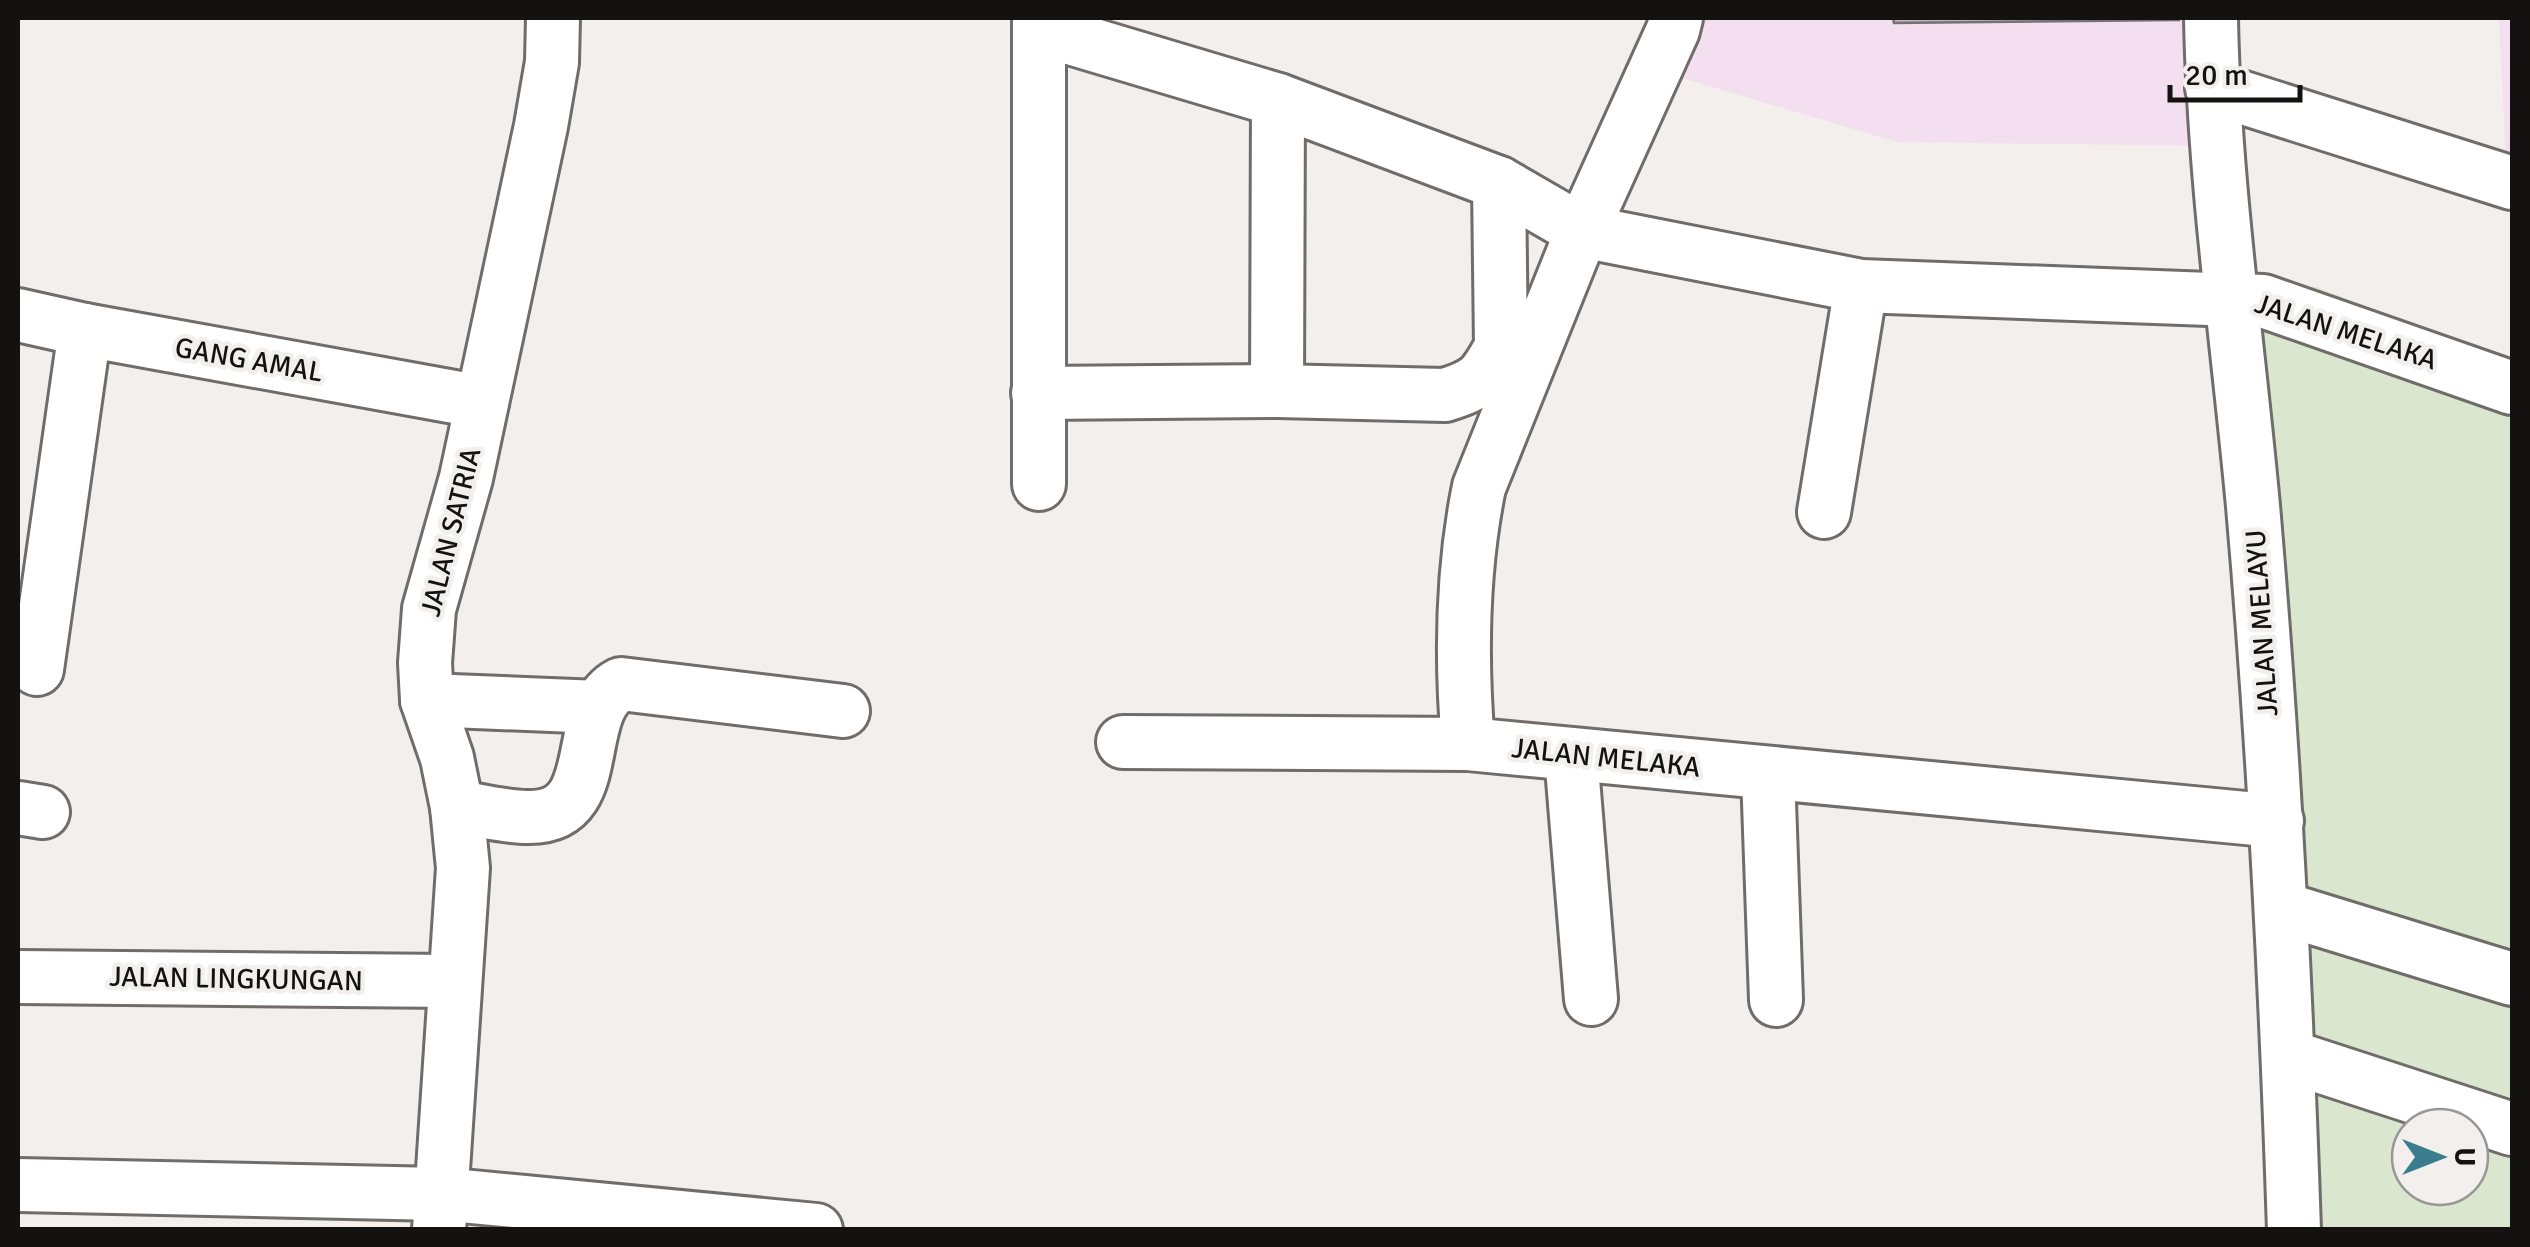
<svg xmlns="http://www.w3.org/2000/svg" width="2530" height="1247" font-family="Signika,sans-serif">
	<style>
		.commercial { fill: #f3dfef }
		.green { fill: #dae7ce; fill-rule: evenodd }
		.building { fill: #b9b6ba; stroke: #747275; stroke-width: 2.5 }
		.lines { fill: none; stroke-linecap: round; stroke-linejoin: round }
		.street-casing { stroke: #706c6a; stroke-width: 58 }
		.street { stroke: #fff; stroke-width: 52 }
		.labels { text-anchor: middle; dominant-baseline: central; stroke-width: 9; stroke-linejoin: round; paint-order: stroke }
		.street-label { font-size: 28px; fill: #131211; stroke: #f3efed }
	</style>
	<rect width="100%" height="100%" fill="#f3efed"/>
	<!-- commercial -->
	<g class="commercial">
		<polygon points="1671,18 2216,18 2221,146 1897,142 1662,72"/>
		<polygon points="2499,18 2512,18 2512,163 2506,161"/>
	</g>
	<!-- green -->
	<path class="green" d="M2236 285 2316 287 2512 364V1229H2308ZM2410 1127H2470V1187H2410Z"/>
	<!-- building -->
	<polygon class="building" points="1893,18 2179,18 2179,20 1894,23"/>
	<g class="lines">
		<defs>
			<g id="street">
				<polyline points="1676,18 1673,30 1582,231 1861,286 2263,301 2512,388"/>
				<path d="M2211 18C2214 181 2238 343 2253 506 2274 747 2286 988 2294 1230"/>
				<path d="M1040 29 1278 100 1499 183 1582 231 1479 487C1462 570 1461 659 1468 744L2277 821"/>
				<polyline points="2212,88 2512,183"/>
				<polyline points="18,315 85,330 482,402"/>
				<polyline points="1277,391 1278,100"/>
				<path d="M1038 393 1277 391 1445 395C1480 384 1484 378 1501 347L1499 183"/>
				<polyline points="1039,484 1039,18"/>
				<polyline points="1824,512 1861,286"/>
				<polyline points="37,669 85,330"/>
				<polyline points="427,700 599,707"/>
				<polyline points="1123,742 1468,744"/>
				<polyline points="1571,755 1591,999"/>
				<polyline points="1768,774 1776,1000"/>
				<path d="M457 807C480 810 504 817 527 817 611 819 568 711 621 684L843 711"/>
				<polyline points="18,808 43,812"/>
				<polyline points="2281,908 2512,979"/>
				<polyline points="18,977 454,981"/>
				<polyline points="2288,1056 2512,1129"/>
				<polyline points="18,1185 441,1194 816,1230"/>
				<polyline points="439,1230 463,868 457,807 447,758 427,700 425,663 429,609 466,478 541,126 552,62 553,18"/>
			</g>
		</defs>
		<!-- street casing -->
		<use href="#street" class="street-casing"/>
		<!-- street -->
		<use href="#street" class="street"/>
	</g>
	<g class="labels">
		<!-- street labels -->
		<g class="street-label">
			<text transform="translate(2346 332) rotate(18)">JALAN MELAKA</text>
			<text transform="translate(249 360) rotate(10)">GANG AMAL</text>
			<text transform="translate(451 532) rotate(-76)">JALAN SATRIA</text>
			<text transform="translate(2262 623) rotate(-94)">JALAN MELAYU</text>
			<text transform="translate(1606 758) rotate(6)">JALAN MELAKA</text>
			<text transform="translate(236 979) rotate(1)">JALAN LINGKUNGAN</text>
		</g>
	</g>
	<!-- border -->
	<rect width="2530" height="1247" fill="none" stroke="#131211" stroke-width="40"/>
	<!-- north arrow -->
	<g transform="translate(2440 1157) rotate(90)"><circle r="48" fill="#f3efed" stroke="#999795" stroke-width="2.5"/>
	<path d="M0-8L18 38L0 25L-18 38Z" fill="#3a7e8e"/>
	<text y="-15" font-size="28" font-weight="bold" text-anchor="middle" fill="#131211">U</text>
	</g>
	<!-- scale -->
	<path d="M2170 85v15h130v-15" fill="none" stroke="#131211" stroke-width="5"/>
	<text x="2185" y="85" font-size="30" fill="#131211" stroke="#f3efed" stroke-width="8" paint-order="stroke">20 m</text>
</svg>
